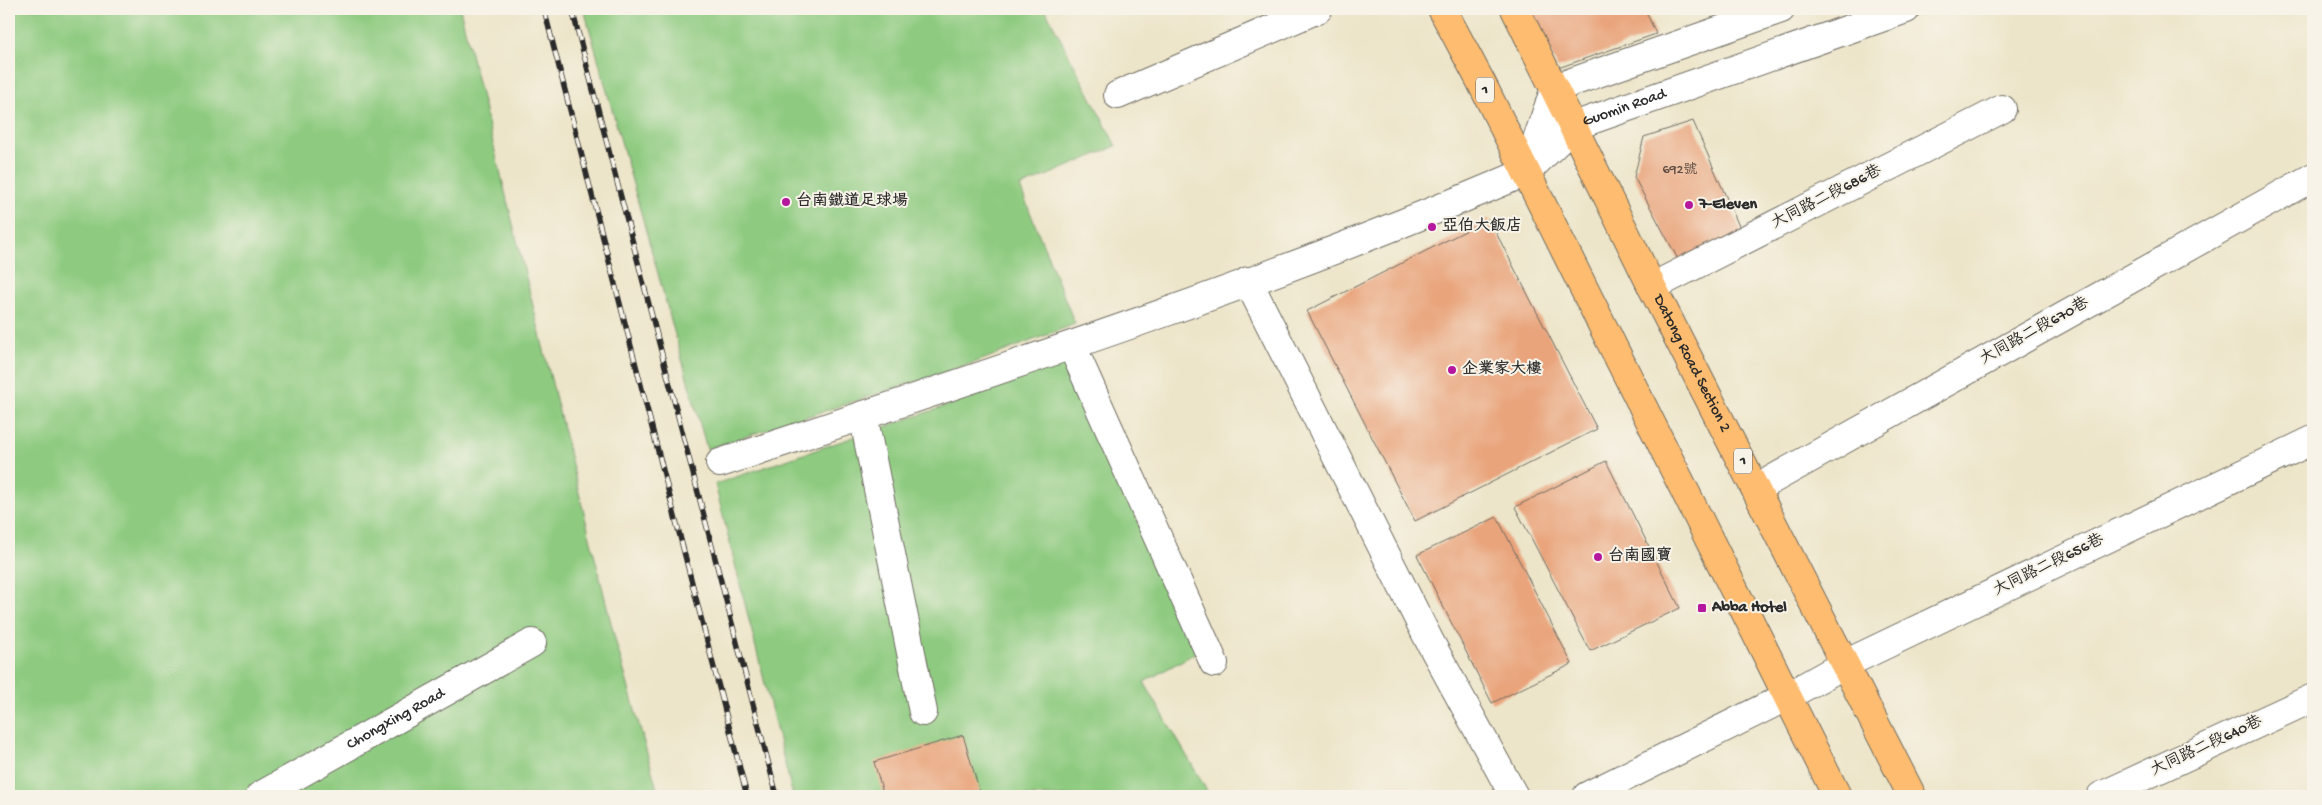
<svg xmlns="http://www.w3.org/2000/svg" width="2322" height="805" font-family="'Gochi Hand','LXGW WenKai TC',sans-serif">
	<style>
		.green { fill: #8ecb80; stroke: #5c7b56 }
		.building { fill: #e9a47c }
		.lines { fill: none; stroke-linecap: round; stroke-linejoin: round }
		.minor-casing { stroke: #6f6c62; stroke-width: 30 }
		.tertiary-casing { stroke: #6f6c62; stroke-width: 30 }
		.primary-casing { stroke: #6f6c62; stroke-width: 30 }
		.minor { stroke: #fff; stroke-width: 28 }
		.tertiary { stroke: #fff; stroke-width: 28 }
		.primary { stroke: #fdbc70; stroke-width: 28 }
		.rail-casing { stroke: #2b2b2b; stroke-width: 5.5 }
		.rail { stroke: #f7f3e8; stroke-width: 4; stroke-dasharray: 11; stroke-linecap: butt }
		.poi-dot { fill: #b5179e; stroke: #f7f3e8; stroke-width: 2 }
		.labels { text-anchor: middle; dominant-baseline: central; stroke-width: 4; stroke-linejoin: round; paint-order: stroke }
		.number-label { font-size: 14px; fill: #5a493f }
		.shield { fill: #f7f3e8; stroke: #686764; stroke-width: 1 }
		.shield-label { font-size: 15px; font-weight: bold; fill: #2b2b2b }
		.street-label { font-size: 16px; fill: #2b2b2b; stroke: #f7f3e8 }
		.poi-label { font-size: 16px; font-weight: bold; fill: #2b2b2b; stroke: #f7f3e8; text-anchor: start }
	</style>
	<rect width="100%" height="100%" fill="#f7f3e8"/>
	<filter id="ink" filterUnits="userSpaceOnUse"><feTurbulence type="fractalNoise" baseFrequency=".02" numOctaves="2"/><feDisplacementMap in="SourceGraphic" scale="10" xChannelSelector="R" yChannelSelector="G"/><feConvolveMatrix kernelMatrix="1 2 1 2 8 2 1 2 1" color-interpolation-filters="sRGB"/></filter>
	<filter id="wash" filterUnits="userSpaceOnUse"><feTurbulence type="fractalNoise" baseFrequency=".0096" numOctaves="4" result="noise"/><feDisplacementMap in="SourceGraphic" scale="20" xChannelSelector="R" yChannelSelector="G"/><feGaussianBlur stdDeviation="1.12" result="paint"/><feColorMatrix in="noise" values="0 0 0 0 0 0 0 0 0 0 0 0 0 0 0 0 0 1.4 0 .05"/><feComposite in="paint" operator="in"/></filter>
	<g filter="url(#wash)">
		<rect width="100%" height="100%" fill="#ede5c9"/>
		<!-- green -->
		<g class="green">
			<polygon points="9,9 460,9 615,639 659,796 9,796"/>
			<polygon points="584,9 1045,9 1116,146 1020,187 1075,324 979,361 707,449"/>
			<polygon points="1066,362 1197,652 1144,682 1210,796 793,796 715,484 940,408"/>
		</g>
		<g id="blocks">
			<!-- building -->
			<g class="building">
				<polygon points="1530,9 1645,9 1656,34 1558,68"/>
				<polygon points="1693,121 1742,233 1680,263 1634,177 1644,137"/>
				<polygon points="1489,219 1597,429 1415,521 1307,311"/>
				<polygon points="1606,461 1680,608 1590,651 1515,507"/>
				<polygon points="1497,517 1572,664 1492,703 1417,555"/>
				<polygon points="963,735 981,796 884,796 874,762"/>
			</g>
		</g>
	</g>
	<g filter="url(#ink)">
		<use href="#blocks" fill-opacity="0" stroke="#6f6c62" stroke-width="1"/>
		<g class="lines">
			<defs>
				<g id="minor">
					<polyline points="1118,95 1318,9"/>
					<polyline points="1248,281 1430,642 1514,796"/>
					<polyline points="1652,287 2002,109"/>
					<polyline points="1072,346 1214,663"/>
					<polyline points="863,415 923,712"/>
					<path d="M720 463C991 373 1264 285 1526 172"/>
					<polyline points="1757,488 2313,177"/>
					<path id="s1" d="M260 796 532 643"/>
					<polyline points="1587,796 1786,697 1845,664 2313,440"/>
					<polyline points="2101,796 2313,698"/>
				</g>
				<g id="tertiary">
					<polyline points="1528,166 1555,88 1781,9"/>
					<path id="s2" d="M1526 172 1574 126 1906 9"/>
				</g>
				<g id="primary">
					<polyline points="1442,9 1481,82 1837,796"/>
					<path id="s3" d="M1515 9 1652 287 1912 796"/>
				</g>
			</defs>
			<!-- minor casing -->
			<use href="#minor" class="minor-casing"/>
			<!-- tertiary casing -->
			<use href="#tertiary" class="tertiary-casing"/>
			<!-- primary casing -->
			<use href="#primary" class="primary-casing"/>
			<!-- minor -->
			<use href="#minor" class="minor"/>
			<!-- tertiary -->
			<use href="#tertiary" class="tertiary"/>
			<!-- primary -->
			<use href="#primary" class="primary"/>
			<defs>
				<g id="rail">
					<polyline points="544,9 747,796"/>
					<polyline points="572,9 777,796"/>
				</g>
			</defs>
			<!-- rail casing -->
			<use href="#rail" class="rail-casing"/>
			<!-- rail -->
			<use href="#rail" class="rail"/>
		</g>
	</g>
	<!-- markers -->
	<g class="poi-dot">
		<circle cx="786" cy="202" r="5"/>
		<circle cx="1689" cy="205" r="5"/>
		<circle cx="1432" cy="227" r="5"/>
		<circle cx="1452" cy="370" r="5"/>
		<circle cx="1598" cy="557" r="5"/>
		<rect x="1697" y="603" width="10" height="10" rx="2.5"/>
	</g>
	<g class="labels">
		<!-- number labels -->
		<g class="number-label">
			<text x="1680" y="170">692號</text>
		</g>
		<!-- shield labels -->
		<g class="shield">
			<rect x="1476" y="77.5" width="18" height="25" rx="4"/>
			<rect x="1734" y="448.5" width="18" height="25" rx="4"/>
		</g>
		<g class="shield-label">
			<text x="1485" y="90">1</text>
			<text x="1743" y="461">1</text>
		</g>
		<!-- street labels -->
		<g class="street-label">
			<text stroke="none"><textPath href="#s2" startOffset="120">Guomin Road</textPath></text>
			<text transform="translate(1827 198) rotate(-27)">大同路二段686巷</text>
			<text transform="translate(2035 332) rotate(-29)">大同路二段670巷</text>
			<text stroke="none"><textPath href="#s3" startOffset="396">Datong Road Section 2</textPath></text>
			<text transform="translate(2049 566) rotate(-26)">大同路二段656巷</text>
			<text stroke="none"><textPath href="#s1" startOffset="156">Chongxing Road</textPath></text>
			<text transform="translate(2207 747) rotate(-25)">大同路二段640巷</text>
		</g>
		<!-- poi labels -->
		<g class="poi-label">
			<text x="796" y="202">台南鐵道足球場</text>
			<text x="1699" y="205">7-Eleven</text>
			<text x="1442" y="227">亞伯大飯店</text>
			<text x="1462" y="370">企業家大樓</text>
			<text x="1608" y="557">台南國寶</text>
			<text x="1712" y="608">Abba Hotel</text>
		</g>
	</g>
	<!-- margin -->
	<rect width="2322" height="805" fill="none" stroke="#f7f3e8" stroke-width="30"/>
</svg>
